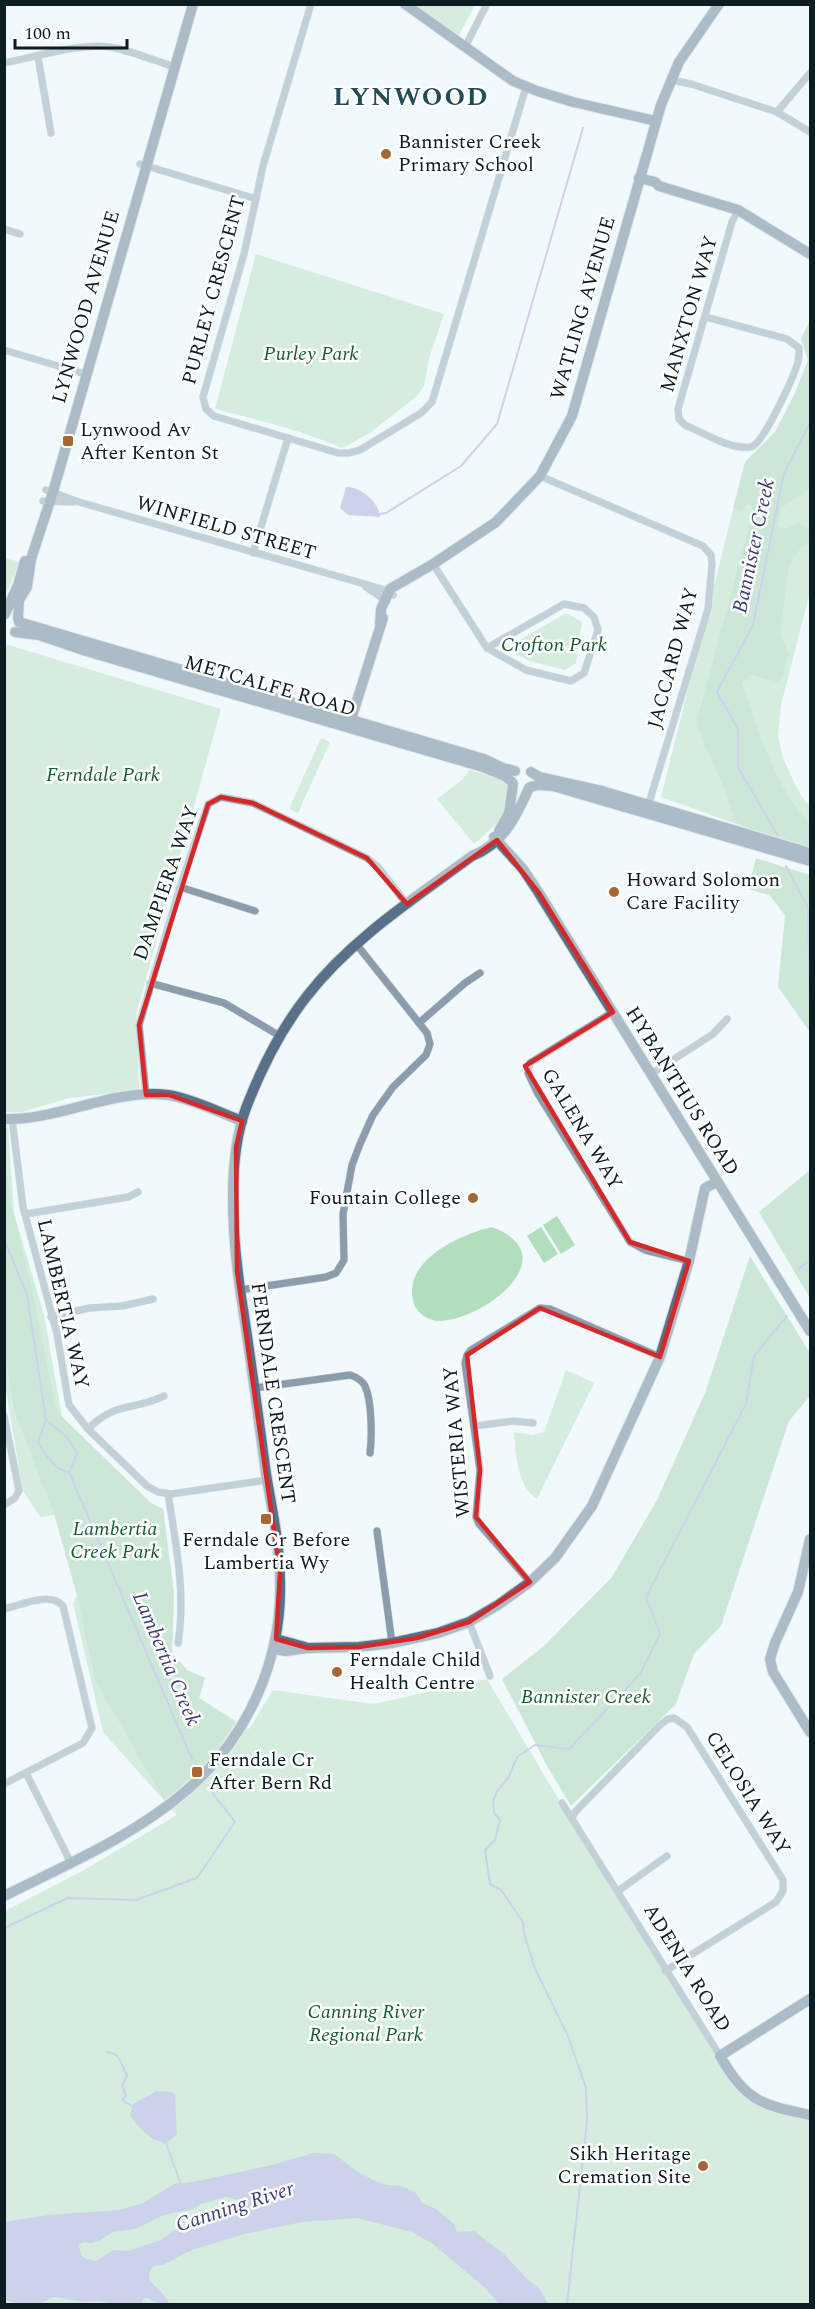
<svg xmlns="http://www.w3.org/2000/svg" width="815" height="2309" font-family="Spectral,serif">
	<style>
		.green { fill: #b2debd }
		.forest { fill: #a1d1ad }
		.water { fill: #9da3d4; fill-rule: evenodd }
		.lines { fill: none; stroke-linecap: round; stroke-linejoin: round }
		.stream { stroke: #9da3d4; stroke-width: 2 }
		.street-casing { stroke: #ccd6d9; stroke-width: 8 }
		.secondary-casing { stroke: #ccd6d9; stroke-width: 12 }
		.street { stroke: #8b9dad; stroke-width: 7 }
		.secondary { stroke: #587189; stroke-width: 10 }
		.marked { fill: none; stroke: #d62828; stroke-width: 4.5; stroke-linejoin: round }
		.poi-dot { fill: #a86732; stroke: #fff; stroke-width: 2 }
		.labels { text-anchor: middle; dominant-baseline: central; stroke-width: 5; stroke-linejoin: round; paint-order: stroke }
		.poi-label { font-size: 20px; fill: #0c1d21; stroke: #fff; text-anchor: start }
		.street-label { font-size: 20px; fill: #0c1d21; stroke: #fff }
		.park-label { font-size: 20px; font-style: italic; fill: #145d32; stroke: #fff }
		.water-label { font-size: 21px; font-style: italic; fill: #3b3e7a; stroke: #fff }
		.district-label { font-size: 26px; font-weight: bold; letter-spacing: 1.5px; fill: #224c56; stroke: #fff }
	</style>
	<rect width="100%" height="100%" fill="#f1f9fc"/>
	<!-- green -->
	<g class="green">
		<polygon points="413,5 475,5 458,37"/>
		<path d="M256 254 444 314 429 358 424 386 417 396 370 433 342 448C301 430 258 420 215 409Z"/>
		<polygon points="810,320 810,592 781,705 778,736 783,758 792,778 802,797 810,807 810,847 753,830 661,797 745,462 775,432 795,393 808,360 801,339"/>
		<polygon points="5,558 20,562 5,596"/>
		<polygon points="566,613 582,622 576,663 565,670 529,661 506,648"/>
		<polygon points="5,644 221,709 136,1014 139,1090 69,1098 22,1112 5,1112"/>
		<polygon points="321,738 330,742 298,813 289,809"/>
		<path d="M470 770 503 780C524 802 490 831 474 844L437 799 462 780Z"/>
		<polygon points="4,1124 8,1127 14,1213 44,1315 62,1417 151,1503 163,1509 174,1594 172,1653 187,1670 205,1678 199,1698 249,1729 273,1690 373,1704 487,1679 565,1810 742,2091 810,2115 810,2304 5,2304 5,1911 84,1870 177,1815 103,1732 73,1603 77,1595 55,1515 40,1517 23,1491 5,1386"/>
		<polygon points="557,1216 575,1245 561,1254 543,1225"/>
		<path d="M492 1227C567 1255 486 1320 439 1321 429 1321 417 1313 414 1304 400 1262 458 1235 492 1227Z"/>
		<polygon points="541,1227 558,1254 544,1263 527,1236"/>
		<path d="M566 1370 594 1383 537 1499C517 1486 516 1454 514 1432L533 1435 544 1432Z"/>
	</g>
	<!-- forest -->
	<g class="forest">
		<path d="M810 320V489L781 508 778 526 786 529 798 522 810 530 808 544 800 549 789 565 780 635 789 653 783 676 778 682 750 675 742 683C758 730 775 788 810 823V847L753 830 735 822 727 795 696 724 752 515V506L747 504 742 511 733 508 745 462 775 432 795 393 808 360 801 339Z"/>
		<polygon points="756,858 810,875 810,1032 778,987 785,915 769,895 748,889"/>
		<polygon points="4,1152 12,1208 30,1280 57,1412 151,1503 163,1509 174,1594 172,1653 187,1670 205,1678 199,1698 235,1722 206,1766 164,1800 95,1680 77,1595 54,1514 14,1410 4,1345"/>
		<polygon points="810,1170 810,1298 759,1212"/>
		<polygon points="750,1256 810,1353 810,1396 789,1421 721,1626 694,1654 676,1704 571,1806 546,1764 502,1679 544,1646 612,1577 657,1500 705,1393"/>
	</g>
	<!-- water -->
	<g class="water">
		<path d="M346 487C360 486 379 502 380 517L348 515 340 508Z"/>
		<path d="M157 2091 172 2092 175 2096 177 2134 166 2143C151 2142 138 2127 130 2115L133 2104Z"/>
		<path d="M313 2153 334 2154 358 2172 375 2181 387 2185 401 2186 416 2193 422 2203 436 2209 454 2224 457 2232 474 2231 504 2254 527 2279 541 2290 548 2304H499L484 2287 433 2244 412 2232 357 2218 302 2222 244 2234 192 2250 163 2265 154 2266C138 2281 165 2289 169 2304H160L147 2298 143 2299 141 2304H116L99 2301 84 2302 54 2297 39 2304H20L5 2300V2222L49 2215 118 2210 141 2204 174 2184 193 2182 272 2165ZM226 2197 240 2200 245 2207 241 2210 233 2212 224 2218 210 2219 194 2223 178 2228 161 2240 128 2251 114 2250 96 2261 86 2259 81 2255 79 2244 84 2242 91 2243 101 2240 113 2232 135 2229 164 2215 193 2209 201 2204Z"/>
	</g>
	<g class="lines">
		<!-- stream -->
		<g class="stream">
			<polyline points="380,514 386,513 461,466 497,424 583,128"/>
			<polyline points="778,836 738,767 738,729 717,692 753,625 784,473 810,423"/>
			<polyline points="786,866 808,908 810,1009"/>
			<polyline points="4,1239 27,1295 46,1420 67,1437 77,1453 70,1471"/>
			<polyline points="798,1269 810,1260"/>
			<path d="M46 1420 38 1443C47 1455 53 1470 69 1472"/>
			<polyline points="69,1472 192,1759"/>
			<polyline points="4,1928 68,1898 136,1900 197,1878 235,1822 212,1792"/>
			<path d="M107 2052C121 2053 121 2065 127 2075L122 2086 126 2096 122 2100 132 2106"/>
			<polyline points="166,2143 180,2182"/>
			<polyline points="567,2304 587,2122 586,2088 568,2036 535,1969 524,1934 523,1922 501,1890 490,1884 485,1850 495,1840 500,1820 494,1813 493,1801 498,1790 508,1778 517,1757 535,1745 569,1749 640,1674 660,1634 646,1597 746,1404 754,1356 787,1316"/>
		</g>
		<defs>
			<g id="street">
				<polyline points="311,4 263,166 244,254 203,397 206,409 214,416 338,453 349,453 360,450 421,413 432,402 526,87"/>
				<polyline points="465,47 487,4"/>
				<polyline points="38,57 51,133"/>
				<path d="M4 63C37 57 84 41 116 48 136 53 156 61 175 67"/>
				<polyline points="672,80 691,84 777,112 810,132"/>
				<polyline points="777,112 810,73"/>
				<polyline points="140,164 256,199"/>
				<polyline points="4,229 20,234"/>
				<path d="M706 317 787 339 799 348C799 353 799 358 798 362 794 376 763 445 751 447 730 450 704 433 685 425L679 419 678 409 732 222 738 210"/>
				<polyline points="4,350 85,374"/>
				<polyline points="540,476 703,546 711,555 712,564 708,609 648,806"/>
				<polyline points="46,490 79,502 382,589 393,595"/>
				<polyline points="43,501 73,502"/>
				<polyline points="253,553 288,438"/>
				<polyline points="433,564 487,648 526,670 571,681 584,673 598,630 594,617 584,608 564,604 487,648"/>
				<polyline points="366,587 387,601"/>
				<polyline points="180,887 255,911"/>
				<polyline points="150,983 224,1003 280,1036"/>
				<polyline points="613,1012 530,1063 528,1073 538,1094 630,1242 645,1250 689,1261"/>
				<polyline points="419,1023 465,983 480,973"/>
				<polyline points="651,1074 713,1034 727,1019"/>
				<polyline points="146,1095 139,1025 180,887 208,804 221,797 253,803 367,858 378,867 407,904"/>
				<polyline points="12,1119 23,1207 57,1334 69,1405 88,1429 147,1486 158,1492 171,1494 267,1480"/>
				<polyline points="26,1214 128,1197 138,1192"/>
				<polyline points="240,1290 326,1277 336,1273 344,1260 343,1214 352,1165 360,1144 373,1115 393,1087 426,1055 430,1044 427,1033 357,945"/>
				<polyline points="51,1317 89,1308 122,1306 153,1299"/>
				<path d="M255 1388 350 1375C356 1377 362 1380 365 1386 372 1401 372 1437 370 1453"/>
				<polyline points="4,1416 19,1490 15,1498 4,1505"/>
				<polyline points="474,1426 514,1421 533,1423"/>
				<path d="M88 1429C116 1401 133 1411 164 1396"/>
				<path d="M168 1494C176 1544 186 1593 178 1643"/>
				<polyline points="377,1531 392,1643"/>
				<polyline points="530,1582 479,1524 476,1517 480,1470 465,1363 467,1355 471,1350 540,1308 550,1309 660,1357"/>
				<path d="M4 1609C21 1605 50 1591 63 1606L92 1728 83 1743 4 1784"/>
				<polyline points="469,1622 490,1676"/>
				<polyline points="26,1773 71,1863"/>
				<polyline points="562,1803 720,2056"/>
				<polyline points="572,1818 575,1812 660,1725 668,1719 674,1718 687,1727 783,1880 783,1891 776,1902 665,1971"/>
				<polyline points="618,1891 667,1856"/>
			</g>
			<g id="secondary">
				<polyline points="405,4 513,81 537,91 573,102 656,121"/>
				<polyline points="639,178 655,182 659,186 738,210 810,254"/>
				<polyline points="5,614 18,585 25,561"/>
				<polyline points="18,619 19,600 27,587 31,559 53,492 193,4"/>
				<polyline points="19,622 484,759 503,768 515,771"/>
				<polyline points="380,623 381,609 390,589 433,564 496,522 540,476 572,416 661,105 679,62 719,4"/>
				<polyline points="15,632 39,635 86,651 483,767 505,776 512,782"/>
				<polyline points="349,726 383,618"/>
				<polyline points="531,772 539,777 602,791 810,853"/>
				<polyline points="530,787 538,785 553,786 810,861"/>
				<polyline points="499,831 509,813 513,784"/>
				<polyline points="494,837 523,869 539,893 810,1331"/>
				<path d="M4 1119C58 1121 113 1088 168 1095 190 1098 221 1113 242 1121"/>
				<polyline points="810,1539 798,1592 775,1643 770,1659 773,1672 810,1732"/>
				<polyline points="276,1639 305,1647"/>
				<polyline points="274,1649 286,1651 308,1648 359,1647 392,1643 438,1633 469,1622 498,1605 530,1582 555,1558 592,1506 660,1357 689,1261 705,1188 717,1182"/>
				<path d="M4 1896C66 1865 134 1836 187 1790 247 1738 282 1662 280 1582 280 1546 272 1510 266 1474 259 1422 252 1369 244 1316 234 1255 224 1167 246 1108 261 1069 281 1029 307 996 351 939 415 898 472 856 504 843 516 817 529 788"/>
				<path d="M810 1999 720 2056C746 2101 761 2105 810 2115"/>
			</g>
		</defs>
		<!-- street casing -->
		<use href="#street" class="street-casing"/>
		<!-- secondary casing -->
		<use href="#secondary" class="secondary-casing"/>
		<!-- street -->
		<use href="#street" class="street"/>
		<!-- secondary -->
		<use href="#secondary" class="secondary"/>
	</g>
	<!-- marked area -->
	<path d="M0 0H815V2309H0ZM221 797 253 803 367 858 407 904 497 840 539 893 613 1012 525 1066 630 1242 689 1261 660 1357 540 1308 467 1355 480 1470 476 1517 530 1582 469 1622 417 1638 359 1647 308 1648 276 1639 280 1573 237 1271 236 1147 242 1121 169 1095H146L139 1025 208 804Z" fill="#f1f9fc" fill-opacity=".55" fill-rule="evenodd"/>
	<path class="marked" d="M221 797 253 803 367 858 407 904 497 840 539 893 613 1012 525 1066 630 1242 689 1261 660 1357 540 1308 467 1355 480 1470 476 1517 530 1582 469 1622 417 1638 359 1647 308 1648 276 1639 280 1573 237 1271 236 1147 242 1121 169 1095H146L139 1025 208 804Z"/>
	<!-- markers -->
	<g class="poi-dot">
		<circle cx="386" cy="154" r="6"/>
		<rect x="62" y="435" width="12" height="12" rx="3"/>
		<circle cx="614" cy="892" r="6"/>
		<circle cx="473" cy="1198" r="6"/>
		<rect x="260" y="1513" width="12" height="12" rx="3"/>
		<circle cx="337" cy="1672" r="6"/>
		<rect x="191" y="1766" width="12" height="12" rx="3"/>
		<circle cx="703" cy="2166" r="6"/>
	</g>
	<g class="labels">
		<!-- poi labels -->
		<g class="poi-label">
			<text x="398" y="142">Bannister Creek<tspan x="398" dy="23">Primary School</tspan></text>
			<text x="80" y="430">Lynwood Av<tspan x="80" dy="23">After Kenton St</tspan></text>
			<text x="626" y="880">Howard Solomon<tspan x="626" dy="23">Care Facility</tspan></text>
			<text x="461" y="1198" text-anchor="end">Fountain College</text>
			<text x="266" y="1540" text-anchor="middle">Ferndale Cr Before<tspan x="266" dy="23">Lambertia Wy</tspan></text>
			<text x="349" y="1660">Ferndale Child<tspan x="349" dy="23">Health Centre</tspan></text>
			<text x="209" y="1760">Ferndale Cr<tspan x="209" dy="23">After Bern Rd</tspan></text>
			<text x="691" y="2154" text-anchor="end">Sikh Heritage<tspan x="691" dy="23">Cremation Site</tspan></text>
		</g>
		<!-- street labels -->
		<g class="street-label">
			<text transform="translate(214 290) rotate(-75)">PURLEY CRESCENT</text>
			<text transform="translate(86 307) rotate(-74)">LYNWOOD AVENUE</text>
			<text transform="translate(583 308) rotate(-74)">WATLING AVENUE</text>
			<text transform="translate(689 314) rotate(-74)">MANXTON WAY</text>
			<text transform="translate(226 528) rotate(16)">WINFIELD STREET</text>
			<text transform="translate(673 658) rotate(-75)">JACCARD WAY</text>
			<text transform="translate(270 686) rotate(16)">METCALFE ROAD</text>
			<text transform="translate(166 883) rotate(-71)">DAMPIERA WAY</text>
			<text transform="translate(682 1091) rotate(58)">HYBANTHUS ROAD</text>
			<text transform="translate(582 1129) rotate(59)">GALENA WAY</text>
			<text transform="translate(63 1304) rotate(77)">LAMBERTIA WAY</text>
			<text transform="translate(273 1393) rotate(82)">FERNDALE CRESCENT</text>
			<text transform="translate(457 1442) rotate(-95)">WISTERIA WAY</text>
			<text transform="translate(748 1793) rotate(58)">CELOSIA WAY</text>
			<text transform="translate(687 1968) rotate(58)">ADENIA ROAD</text>
		</g>
		<!-- park labels -->
		<g class="park-label">
			<text x="311" y="354">Purley Park</text>
			<text x="554" y="645">Crofton Park</text>
			<text x="103" y="775">Ferndale Park</text>
			<text x="115" y="1529">Lambertia<tspan x="115" dy="23">Creek Park</tspan></text>
			<text x="586" y="1697">Bannister Creek</text>
			<text x="366" y="2012">Canning River<tspan x="366" dy="23">Regional Park</tspan></text>
		</g>
		<!-- water labels -->
		<g class="water-label">
			<text transform="translate(754 546) rotate(-78)">Bannister Creek</text>
			<text transform="translate(166 1659) rotate(67)">Lambertia Creek</text>
			<text transform="translate(235 2207) rotate(-18)">Canning River</text>
		</g>
		<!-- district labels -->
		<g class="district-label">
			<text x="411" y="97">LYNWOOD</text>
		</g>
	</g>
	<!-- border -->
	<rect width="815" height="2309" fill="none" stroke="#0c1d21" stroke-width="12"/>
	<!-- scale -->
	<path d="M15 39v9h112v-9" fill="none" stroke="#0c1d21" stroke-width="3"/>
	<text x="24" y="39" font-size="18" fill="#0c1d21" stroke="#ffffff" stroke-width="4.5" paint-order="stroke">100 m</text>
</svg>
